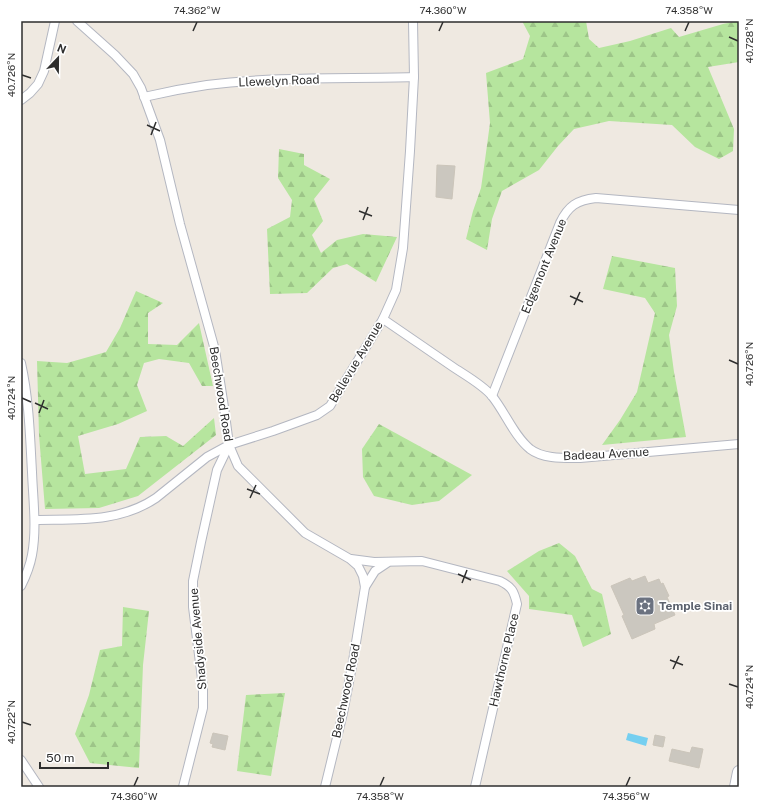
<svg xmlns="http://www.w3.org/2000/svg" width="760" height="808" font-family="'Public Sans',sans-serif">
	<style>
		.forest { fill: url(#forest-firs) }
		.water { fill: #75cff0 }
		.building { fill: #cbc7bf; stroke: #cbc5ba }
		.lines { fill: none; stroke-linecap: round; stroke-linejoin: round }
		.street-casing { stroke: #b4b7c1; stroke-width: 10 }
		.secondary-casing { stroke: #b4b7c1; stroke-width: 14 }
		.street { stroke: #fff; stroke-width: 8 }
		.secondary { stroke: #fff; stroke-width: 12 }
		.ticks { fill: none; stroke: #2e2e2e; stroke-width: 1.5 }
		.labels { text-anchor: middle; dominant-baseline: central; stroke-width: 3.5; stroke-linejoin: round; paint-order: stroke }
		.street-label { font-size: 12px; fill: #2e2e2e; stroke: #fff }
		.worship-label { font-size: 12px; font-weight: bold; fill: #5b616d; stroke: #fff; text-anchor: start }
		.neatline { fill: none; stroke: #2e2e2e; stroke-width: 1.5 }
		.ticks-label { font-size: 10px; text-anchor: middle; fill: #2e2e2e }
	</style>
	<defs>
		<pattern id="forest-firs" width="22" height="20" patternUnits="userSpaceOnUse"><rect width="22" height="20" fill="#b6e59e"/><path d="M5 1l3.5 6h-7zM16 11l3.5 6h-7z" fill="#9dc588"/></pattern>
	</defs>
	<rect width="100%" height="100%" fill="#efe9e1"/>
	<!-- forest -->
	<g class="forest">
		<polygon points="522,21 586,21 589,39 599,48 630,41 671,28 679,37 723,24 739,21 739,62 708,67 734,129 733,151 719,159 695,147 672,125 609,121 574,129 558,146 539,170 502,191 492,219 487,250 466,239 473,211 481,188 485,160 490,123 486,73 523,59 530,36"/>
		<polygon points="279,149 304,154 304,165 330,179 314,199 323,221 312,235 321,253 337,240 363,234 397,237 376,282 347,264 333,268 307,293 270,294 267,229 290,217 292,200 278,178"/>
		<polygon points="612,256 675,268 677,306 669,335 674,372 686,437 602,445 620,420 637,392 655,313 645,298 603,289"/>
		<polygon points="136,291 163,303 148,313 148,344 177,345 199,323 213,386 202,386 189,363 159,359 144,363 137,385 147,411 118,424 78,436 85,474 126,469 140,437 166,436 183,446 214,418 216,435 138,496 99,508 45,509 39,435 37,361 67,363 106,352 120,328"/>
		<polygon points="379,424 472,475 439,501 412,505 374,496 363,477 362,449"/>
		<polygon points="559,543 575,556 592,589 602,594 611,634 583,647 572,615 529,609 529,596 507,571 539,551"/>
		<polygon points="123,607 149,611 143,665 139,768 90,763 75,734 89,695 100,650 122,646"/>
		<polygon points="285,693 271,776 237,771 246,695"/>
	</g>
	<!-- water -->
	<polygon class="water" points="628,733 648,738 646,746 626,740"/>
	<!-- building -->
	<g class="building">
		<polygon points="437,165 455,166 452,199 436,197"/>
		<polygon points="645,576 648,583 659,579 661,584 663,583 669,596 667,597 675,615 654,624 655,629 632,639 622,616 624,615 611,586 630,578 632,581"/>
		<polygon points="213,733 228,736 225,750 212,747 213,744 210,743"/>
		<polygon points="655,735 665,737 663,747 653,745"/>
		<polygon points="692,747 703,749 699,768 669,761 672,749 690,753"/>
	</g>
	<g class="lines">
		<defs>
			<g id="street">
				<polyline points="77,21 115,55 133,74 141,88 160,140 180,224 215,350 224,407 229,445 238,466 305,533 350,559 358,566 363,576 365,587 353,661 343,713 325,787"/>
				<path d="M144 97C165 92 186 88 207 85 276 76 345 79 414 77"/>
				<polyline points="21,100 30,93 38,84 44,71 55,21"/>
				<path d="M383 319C406 335 430 351 453 367 465 375 483 385 492 396 505 412 514 436 530 449 543 459 564 458 580 458L739 444"/>
				<path d="M21 363C29 399 30 436 32 472 33 499 37 528 32 555 30 566 26 576 21 586"/>
				<path d="M492 396 560 223C568 206 577 200 596 198L739 210"/>
				<path d="M35 520C77 519 119 523 156 498L207 457 229 445 273 431 317 415 330 406 383 319 396 290 403 248 410 151 414 77 413 21"/>
				<path d="M351 559 374 562 422 561 500 581C512 587 514 591 517 604L475 787"/>
				<polyline points="365,587 375,571 387,563"/>
				<polyline points="21,760 39,787"/>
				<polyline points="183,787 203,708 203,687 193,607 193,581 201,542 217,470 229,445"/>
			</g>
			<polyline id="secondary" points="736,787 739,772"/>
		</defs>
		<!-- street casing -->
		<use href="#street" class="street-casing"/>
		<!-- secondary casing -->
		<use href="#secondary" class="secondary-casing"/>
		<!-- street -->
		<use href="#street" class="street"/>
		<!-- secondary -->
		<use href="#secondary" class="secondary"/>
	</g>
	<!-- ticks -->
	<path class="ticks" d="M193 31 197 22M439 31 443 22M685 31 689 22M729 37 738 41M22 75 31 78M147 125 160 131M151 135 156 122M359 211 372 216M363 220 368 207M570 296 583 302M574 305 580 292M729 360 738 364M22 398 31 402M35 403 48 409M39 413 44 400M247 489 260 494M250 498 256 485M458 574 471 580M462 583 467 570M670 660 683 665M673 669 679 656M729 684 738 687M22 722 31 725M134 786 138 777M380 786 384 777M626 786 630 777"/>
	<!-- icons -->
	<defs>
		<symbol id="synagogue-square" viewBox="-11 -11 22 22"><rect x="-9" y="-9" width="18" height="18" rx="4" fill="#6b7280" stroke="#fff"/><path d="M0-6.5L5.6 3.2H-5.6ZM0 6.5L5.6-3.2H-5.6Z" fill="#fff"/></symbol>
	</defs>
	<g fill-rule="evenodd">
		<use href="#synagogue-square" x="634" y="595" width="22" height="22"/>
	</g>
	<g class="labels">
		<!-- street labels -->
		<g class="street-label">
			<text transform="translate(279 81) rotate(-2)">Llewelyn Road</text>
			<text transform="translate(544 266) rotate(-68)">Edgemont Avenue</text>
			<text transform="translate(356 362) rotate(-59)">Bellevue Avenue</text>
			<text transform="translate(221 394) rotate(81)">Beechwood Road</text>
			<text transform="translate(606 454) rotate(-3)">Badeau Avenue</text>
			<text transform="translate(198 639) rotate(-95)">Shadyside Avenue</text>
			<text transform="translate(504 660) rotate(-77)">Hawthorne Place</text>
			<text transform="translate(346 691) rotate(-78)">Beechwood Road</text>
		</g>
		<!-- worship labels -->
		<g class="worship-label">
			<text x="659" y="606">Temple Sinai</text>
		</g>
	</g>
	<!-- border -->
	<rect width="760" height="808" fill="none" stroke="#ffffff" stroke-width="44"/>
	<!-- north arrow -->
	<g transform="translate(58 58) rotate(22)" stroke="#ffffff" stroke-width="3" paint-order="stroke">
	<path d="M0-3L7 15L0 10L-7 15Z" fill="#2e2e2e"/>
	<text y="-6" font-size="11" font-weight="bold" text-anchor="middle" fill="#2e2e2e">N</text>
	</g>
	<!-- scale -->
	<path d="M40 762v6h68v-6" fill="none" stroke="#2e2e2e" stroke-width="2"/>
	<text x="46" y="762" font-size="12" fill="#2e2e2e" stroke="#ffffff" stroke-width="3" paint-order="stroke">50 m</text>
	<rect x="22" y="22" width="716" height="764" class="neatline"/>
	<g class="ticks-label">
		<text x="197" y="14">74.362°W</text>
		<text x="443" y="14">74.360°W</text>
		<text x="689" y="14">74.358°W</text>
		<text transform="translate(749 41) rotate(-90)" y="4">40.728°N</text>
		<text transform="translate(11 75) rotate(-90)" y="4">40.726°N</text>
		<text transform="translate(749 364) rotate(-90)" y="4">40.726°N</text>
		<text transform="translate(11 398) rotate(-90)" y="4">40.724°N</text>
		<text transform="translate(749 687) rotate(-90)" y="4">40.724°N</text>
		<text transform="translate(11 722) rotate(-90)" y="4">40.722°N</text>
		<text x="134" y="800">74.360°W</text>
		<text x="380" y="800">74.358°W</text>
		<text x="626" y="800">74.356°W</text>
	</g>
</svg>
